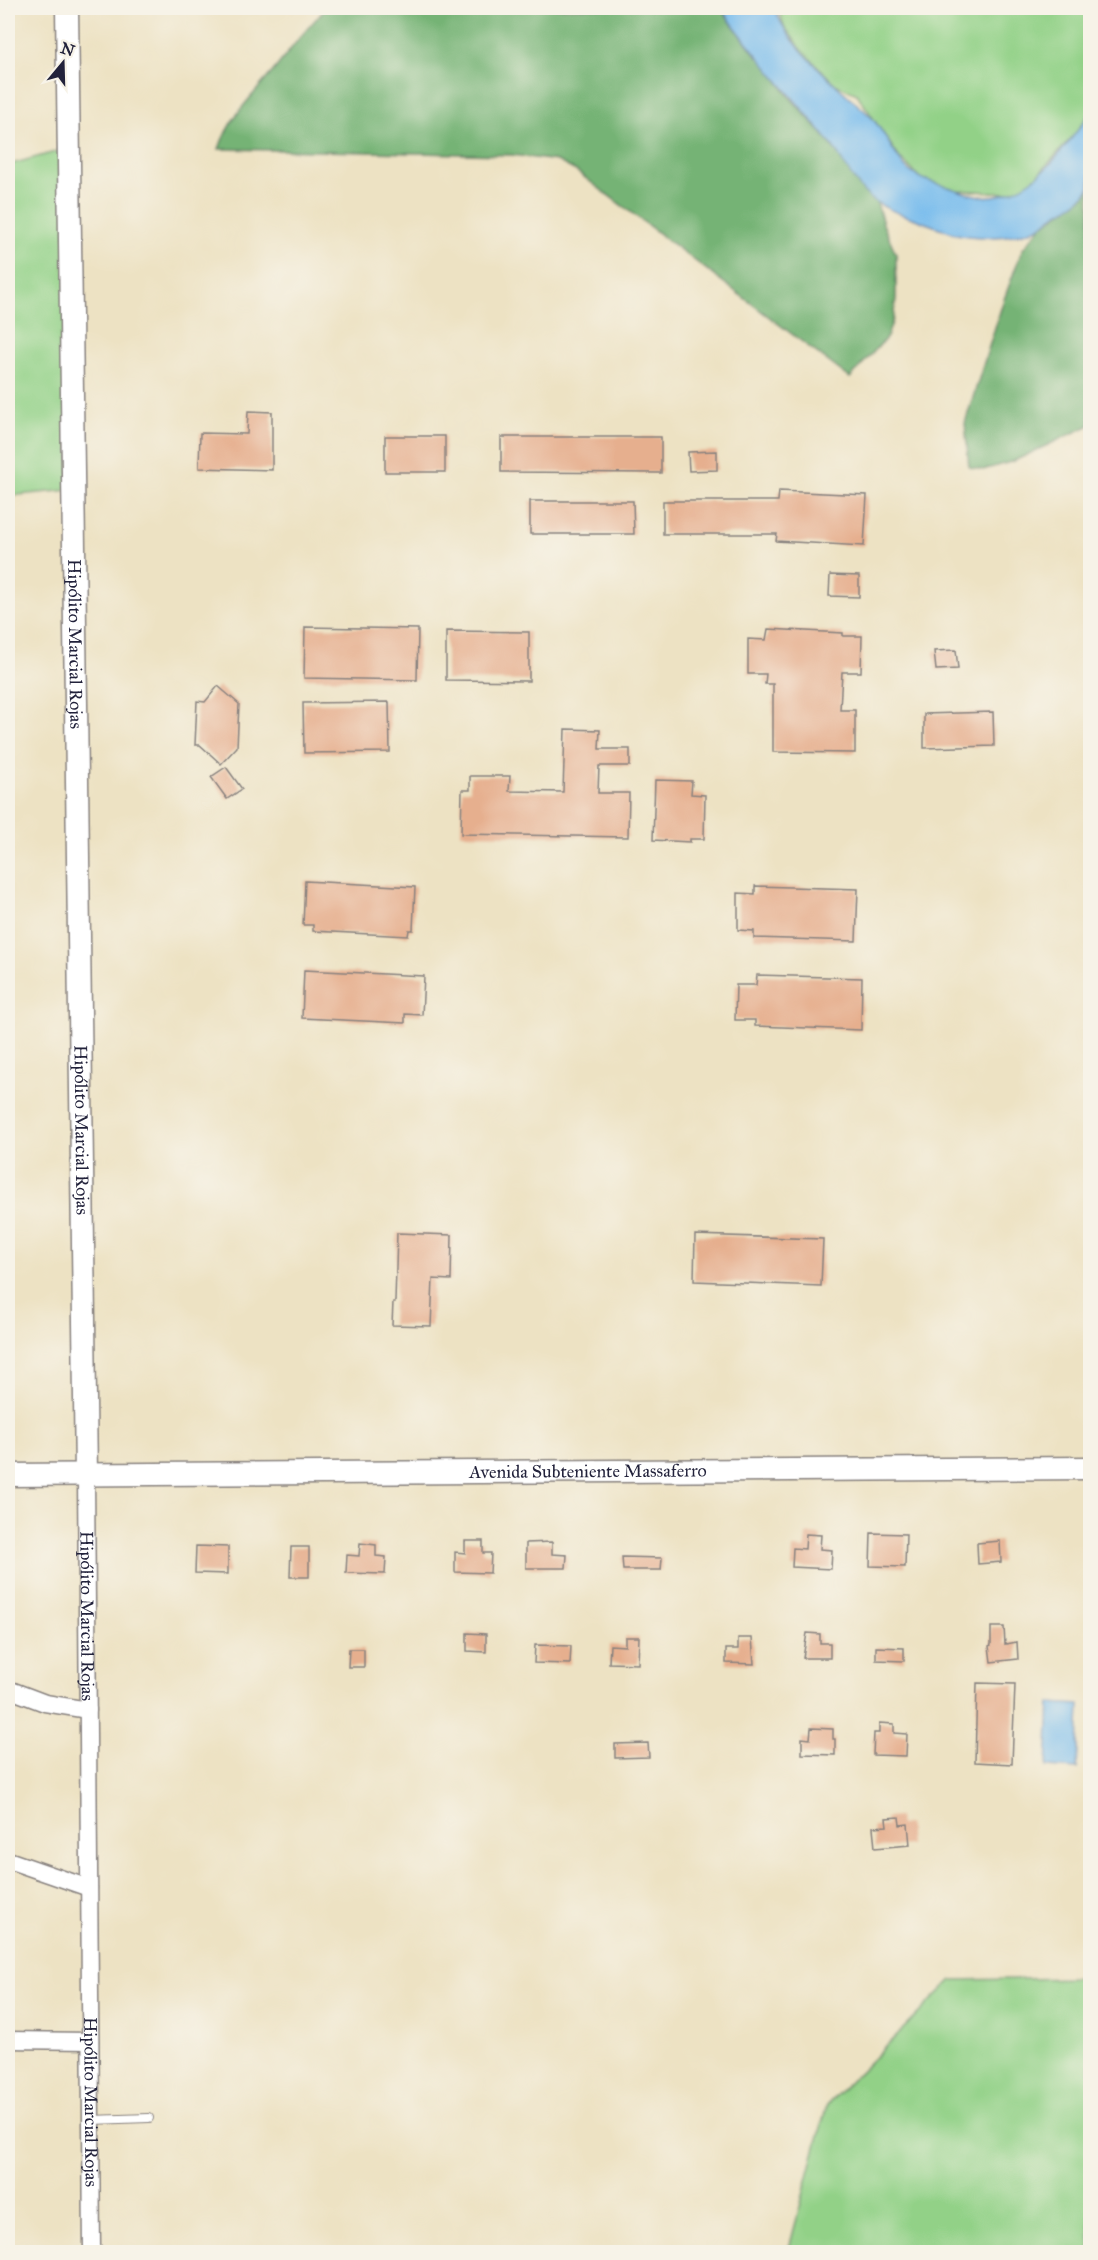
<svg xmlns="http://www.w3.org/2000/svg" width="1098" height="2260" font-family="'IM FELL Great Primer',serif">
	<style>
		.green { fill: #92d187; stroke: #5a7a61; stroke-width: 1.5 }
		.forest { fill: #75b374; stroke: #4c6a58; stroke-width: 1.5 }
		.water { fill: #76bbed; stroke: #4c6e94; stroke-width: 1.5 }
		.building { fill: #e6af8e }
		.lines { fill: none; stroke-linecap: round; stroke-linejoin: round }
		.lane-casing { stroke: #88827f; stroke-width: 10 }
		.street-casing { stroke: #88827f; stroke-width: 19 }
		.secondary-casing { stroke: #88827f; stroke-width: 25 }
		.lane { stroke: #fff; stroke-width: 8 }
		.street { stroke: #fff; stroke-width: 16 }
		.secondary { stroke: #fff; stroke-width: 22 }
		.labels { text-anchor: middle; dominant-baseline: central; stroke-width: 5; stroke-linejoin: round; paint-order: stroke }
		.street-label { font-size: 18px; fill: #22223b; stroke: #f7f3e8 }
	</style>
	<rect width="100%" height="100%" fill="#f7f3e8"/>
	<filter id="ink" filterUnits="userSpaceOnUse"><feTurbulence type="fractalNoise" baseFrequency=".0167" numOctaves="2"/><feDisplacementMap in="SourceGraphic" scale="12" xChannelSelector="R" yChannelSelector="G"/><feConvolveMatrix kernelMatrix="1 2 1 2 8 2 1 2 1" color-interpolation-filters="sRGB"/></filter>
	<filter id="wash" filterUnits="userSpaceOnUse"><feTurbulence type="fractalNoise" baseFrequency=".008" numOctaves="4" result="noise"/><feDisplacementMap in="SourceGraphic" scale="24" xChannelSelector="R" yChannelSelector="G"/><feGaussianBlur stdDeviation="1.35" result="paint"/><feColorMatrix in="noise" values="0 0 0 0 0 0 0 0 0 0 0 0 0 0 0 0 0 1.4 0 .05"/><feComposite in="paint" operator="in"/></filter>
	<g filter="url(#wash)">
		<rect width="100%" height="100%" fill="#ede2c3"/>
		<!-- green -->
		<g class="green">
			<polygon points="778,8 1090,8 1090,113 1075,134 1035,178 1023,187 1007,193 957,190 920,178 899,157 857,94 835,84 802,50 784,26"/>
			<polygon points="73,147 69,490 8,496 8,165"/>
			<polygon points="1090,1978 1090,2252 788,2252 827,2105 952,1980"/>
		</g>
		<!-- forest -->
		<g class="forest">
			<path d="M327 8H720L756 55 767 65 788 95 830 143 865 193 877 203 883 224 896 254V299L893 319 887 337 850 378 576 171 557 161 512 155 219 149C229 117 254 94 275 69 292 48 307 26 327 8Z"/>
			<polygon points="1090,187 1090,425 1014,461 983,470 969,467 965,423 1003,302 1022,250 1041,226 1085,196"/>
		</g>
		<!-- water -->
		<g class="water">
			<path d="M721 8H776C780 39 844 92 867 113 883 127 892 153 907 169 918 179 934 183 948 187 962 192 978 198 993 196 1038 191 1066 146 1090 113V187C1082 201 1069 207 1055 215 1050 218 1046 222 1041 226 1020 238 985 239 961 235 947 232 932 225 918 220 900 214 879 207 866 194 852 180 843 161 832 145 795 99 755 56 721 8Z"/>
			<polygon points="1050,1703 1080,1705 1077,1769 1047,1767"/>
		</g>
		<g id="blocks">
			<!-- building -->
			<g class="building">
				<polygon points="248,411 272,412 272,470 199,468 200,433 247,434"/>
				<rect x="385" y="436" width="60" height="36"/>
				<polygon points="501,437 661,437 661,473 501,472"/>
				<polygon points="717,451 717,470 689,471 688,452"/>
				<polygon points="779,491 867,495 864,546 776,541 777,534 663,534 663,501 778,501"/>
				<polygon points="530,501 633,501 634,534 530,534"/>
				<polygon points="830,575 859,576 859,597 829,596"/>
				<polygon points="305,627 418,629 417,680 304,678"/>
				<polygon points="768,629 843,633 843,636 862,636 861,672 842,672 840,710 855,710 855,753 773,752 773,684 765,684 766,674 748,674 748,639 766,640"/>
				<polygon points="446,631 529,632 529,681 446,680"/>
				<polygon points="956,650 958,669 936,670 934,651"/>
				<polygon points="218,686 239,704 237,747 221,764 200,745 195,745 197,701 205,702"/>
				<polygon points="389,702 390,752 304,753 303,703"/>
				<polygon points="993,712 994,746 924,748 924,714"/>
				<polygon points="565,729 600,730 599,749 630,749 630,766 599,766 598,793 629,793 628,837 461,834 462,790 470,790 470,776 510,776 509,791 563,792"/>
				<polygon points="226,767 242,789 227,799 211,777"/>
				<polygon points="655,780 692,781 691,794 705,795 704,839 690,839 690,842 653,840"/>
				<polygon points="305,881 415,887 413,930 409,930 408,936 313,931 313,925 303,925"/>
				<polygon points="755,886 858,889 856,941 754,938 754,931 738,930 738,893 755,894"/>
				<polygon points="304,970 424,976 422,1015 405,1014 405,1023 302,1018"/>
				<polygon points="757,975 862,978 861,1030 755,1026 755,1020 735,1020 736,985 756,985"/>
				<polygon points="397,1233 452,1235 451,1280 433,1279 431,1326 392,1325 393,1302 395,1302"/>
				<polygon points="695,1235 823,1239 821,1286 694,1281"/>
				<polygon points="871,1533 906,1534 905,1567 870,1566"/>
				<polygon points="806,1534 821,1535 820,1549 832,1550 831,1569 792,1567 793,1548 805,1549"/>
				<polygon points="465,1541 483,1541 483,1553 491,1553 490,1573 455,1572 455,1552 465,1553"/>
				<polygon points="1000,1541 1001,1562 978,1564 977,1543"/>
				<polygon points="552,1542 552,1554 567,1555 566,1568 526,1568 526,1543"/>
				<polygon points="360,1543 376,1545 376,1556 386,1557 385,1574 346,1573 347,1555 359,1556"/>
				<polygon points="196,1546 228,1547 228,1574 195,1573"/>
				<polygon points="291,1547 309,1547 309,1577 290,1577"/>
				<polygon points="622,1557 662,1558 661,1570 623,1570"/>
				<polygon points="991,1627 1004,1627 1005,1644 1017,1642 1018,1659 991,1662 989,1646 991,1645"/>
				<polygon points="467,1633 486,1634 486,1652 467,1651"/>
				<polygon points="807,1633 820,1634 820,1643 830,1643 830,1658 803,1658"/>
				<polygon points="625,1637 639,1637 638,1664 609,1663 610,1645 625,1646"/>
				<polygon points="738,1638 752,1638 754,1664 726,1663 726,1649 738,1649"/>
				<polygon points="535,1645 571,1646 570,1664 534,1663"/>
				<polygon points="876,1647 904,1648 904,1661 876,1660"/>
				<polygon points="349,1649 364,1649 364,1667 348,1667"/>
				<polygon points="977,1683 1015,1684 1012,1764 975,1762"/>
				<polygon points="879,1723 894,1724 894,1733 907,1734 906,1756 873,1755 874,1733 879,1733"/>
				<polygon points="811,1728 833,1729 833,1739 835,1739 835,1755 802,1754 802,1738 810,1739"/>
				<polygon points="648,1743 649,1757 615,1758 615,1744"/>
				<polygon points="899,1817 900,1825 908,1824 910,1845 875,1848 873,1827 887,1826 886,1818"/>
			</g>
		</g>
	</g>
	<g filter="url(#ink)">
		<use href="#blocks" fill-opacity="0" stroke="#88827f" stroke-width="1.5"/>
		<g class="lines">
			<defs>
				<polyline id="lane" points="91,2120 149,2118"/>
				<g id="street">
					<path id="s1" d="M86 1476 92 2252"/>
					<polyline points="8,1689 45,1703 88,1710"/>
					<polyline points="8,1860 89,1888"/>
					<polyline points="8,2040 90,2041"/>
				</g>
				<g id="secondary">
					<path id="s2" d="M67 8 86 1476"/>
					<path id="s3" d="M8 1475 1090 1468"/>
				</g>
			</defs>
			<!-- lane casing -->
			<use href="#lane" class="lane-casing"/>
			<!-- street casing -->
			<use href="#street" class="street-casing"/>
			<!-- secondary casing -->
			<use href="#secondary" class="secondary-casing"/>
			<!-- lane -->
			<use href="#lane" class="lane"/>
			<!-- street -->
			<use href="#street" class="street"/>
			<!-- secondary -->
			<use href="#secondary" class="secondary"/>
		</g>
	</g>
	<g class="labels">
		<!-- street labels -->
		<g class="street-label">
			<text stroke="none"><textPath href="#s2" startOffset="636">Hipólito Marcial Rojas</textPath></text>
			<text stroke="none"><textPath href="#s2" startOffset="1122">Hipólito Marcial Rojas</textPath></text>
			<text stroke="none"><textPath href="#s3" startOffset="580">Avenida Subteniente Massaferro</textPath></text>
			<text stroke="none"><textPath href="#s1" startOffset="140">Hipólito Marcial Rojas</textPath></text>
			<text stroke="none"><textPath href="#s1" startOffset="626">Hipólito Marcial Rojas</textPath></text>
		</g>
	</g>
	<!-- margin -->
	<rect width="1098" height="2260" fill="none" stroke="#f7f3e8" stroke-width="30"/>
	<!-- north arrow -->
	<g transform="translate(63 63) rotate(19)" stroke="#f7f3e8" stroke-width="4.5" paint-order="stroke">
	<path d="M0-4.5L10 22L0 15L-10 22Z" fill="#22223b"/>
	<text y="-9" font-size="16" font-weight="bold" text-anchor="middle" fill="#22223b">N</text>
	</g>
</svg>
